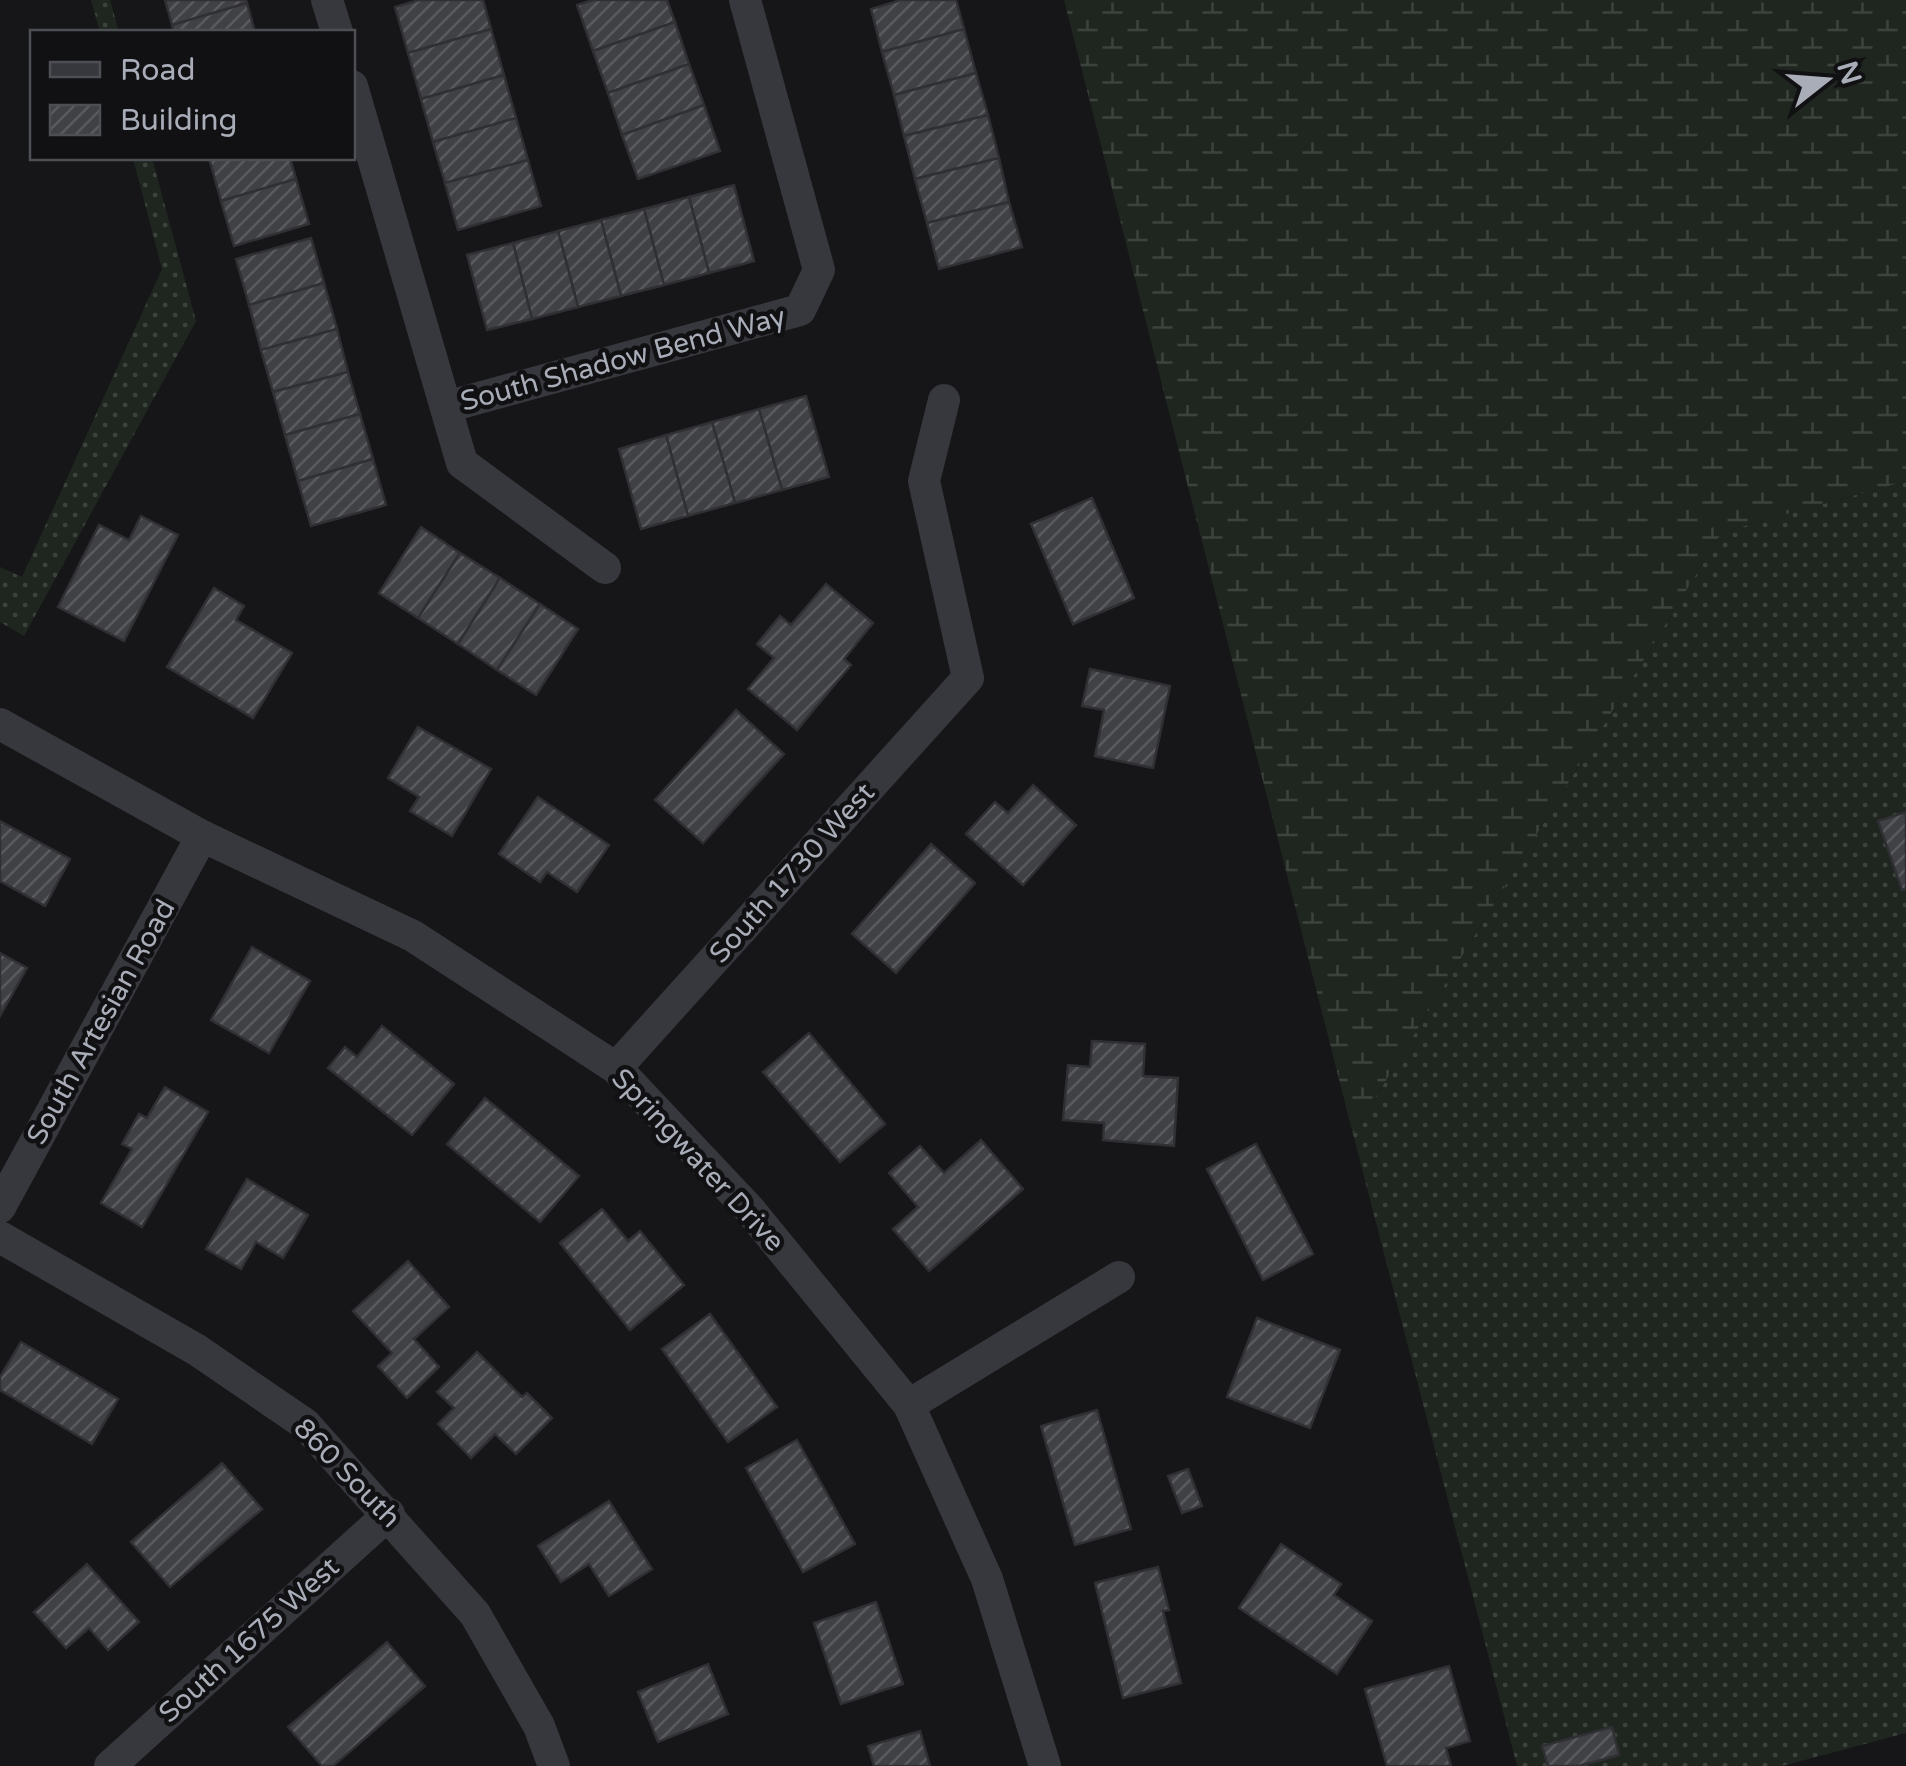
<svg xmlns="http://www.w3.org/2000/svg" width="1906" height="1766" font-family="'Varela Round',sans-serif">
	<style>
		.grass { fill: url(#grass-dots) }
		.wetland { fill: url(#wetland-marsh) }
		.building { fill: url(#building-hatch); stroke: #303034; stroke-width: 2.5 }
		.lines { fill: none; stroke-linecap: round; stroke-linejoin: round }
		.street { stroke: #37383d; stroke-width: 32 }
		.labels { text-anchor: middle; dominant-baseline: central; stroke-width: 9; stroke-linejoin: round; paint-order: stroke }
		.street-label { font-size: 28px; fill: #a8adb8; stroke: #111113 }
	</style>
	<defs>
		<pattern id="grass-dots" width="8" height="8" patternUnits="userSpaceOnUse" patternTransform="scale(2.5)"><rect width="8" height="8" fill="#1e261f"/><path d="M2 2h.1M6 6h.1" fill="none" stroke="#3c433d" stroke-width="1.8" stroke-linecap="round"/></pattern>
		<pattern id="wetland-marsh" width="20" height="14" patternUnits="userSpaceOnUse" patternTransform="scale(2.5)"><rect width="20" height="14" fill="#1e261f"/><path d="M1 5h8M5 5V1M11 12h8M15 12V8" fill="none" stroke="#3c433d"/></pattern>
		<pattern id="building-hatch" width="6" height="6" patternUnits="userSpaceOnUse" patternTransform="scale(2.5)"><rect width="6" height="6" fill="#404145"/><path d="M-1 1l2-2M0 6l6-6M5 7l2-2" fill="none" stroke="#595a5e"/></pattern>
	</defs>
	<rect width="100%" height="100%" fill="#161618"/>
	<!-- grass -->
	<g class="grass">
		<polygon points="91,0 110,0 119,32 100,32"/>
		<polygon points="133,158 152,158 196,321 24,636 0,622 0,567 22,577 162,269"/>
		<polygon points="1906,481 1906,1733 1782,1766 1517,1766 1353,1134 1722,532"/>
	</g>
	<!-- wetland -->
	<polygon class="wetland" points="1064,0 1906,0 1906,481 1722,532 1353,1134"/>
	<!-- building -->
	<g class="building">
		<polygon points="165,0 246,0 247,3 172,25"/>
		<polygon points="419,0 483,0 491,29 408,53 395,7"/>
		<polygon points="593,0 667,0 675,22 593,51 577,5"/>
		<polygon points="901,0 956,0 964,29 882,52 871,9"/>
		<polygon points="247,3 255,32 174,32 172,25"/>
		<polygon points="675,22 689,64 608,93 593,51"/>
		<polygon points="491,29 504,75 421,99 408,53"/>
		<polygon points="964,29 976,73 894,95 882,52"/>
		<polygon points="689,64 704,105 622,135 608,93"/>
		<polygon points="976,73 988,115 904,136 894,95"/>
		<polygon points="504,75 516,118 433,142 421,99"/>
		<polygon points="704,105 720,151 638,179 622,135"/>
		<polygon points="988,115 999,158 915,179 904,136"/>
		<polygon points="516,118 528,160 445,183 433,142"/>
		<polygon points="209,158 290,158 296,179 221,201"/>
		<polygon points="999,158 1009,202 927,223 915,179"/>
		<polygon points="528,160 541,206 458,230 445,183"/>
		<polygon points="296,179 309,224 234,246 221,201"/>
		<polygon points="734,185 754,261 709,273 689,197"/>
		<polygon points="689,197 709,273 664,285 644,209"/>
		<polygon points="1009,202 1022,247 939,269 927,223"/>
		<polygon points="644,209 664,285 621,296 601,220"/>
		<polygon points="601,220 621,296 578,307 558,231"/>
		<polygon points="558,231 578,307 532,319 513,243"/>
		<polygon points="311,238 324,283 249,305 236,259"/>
		<polygon points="513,243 532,319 487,330 467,255"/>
		<polygon points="324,283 337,329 261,350 249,305"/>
		<polygon points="337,329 348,372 273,392 261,350"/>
		<polygon points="348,372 360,414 285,435 273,392"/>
		<polygon points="806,396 829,477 782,490 759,409"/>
		<polygon points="759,409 782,490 735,503 712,422"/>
		<polygon points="360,414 373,459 298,481 285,435"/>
		<polygon points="712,422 735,503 688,516 666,435"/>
		<polygon points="666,435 688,516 641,529 619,449"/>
		<polygon points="373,459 386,505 311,526 298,481"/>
		<polygon points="1092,498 1134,598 1073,624 1031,524"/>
		<polygon points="141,516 178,535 124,641 58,607 99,525 129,540"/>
		<polygon points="421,527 460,553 418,618 379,593"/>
		<polygon points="460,553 500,578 458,644 418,618"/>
		<polygon points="500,578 540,604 497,670 458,644"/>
		<polygon points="826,584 873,623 844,659 851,665 797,730 748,689 774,658 757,644 780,616 791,625"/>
		<polygon points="214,588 244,606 236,620 292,653 253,718 167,667"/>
		<polygon points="540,604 578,629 536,695 497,670"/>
		<polygon points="1090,669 1170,686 1153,768 1095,756 1104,710 1082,706"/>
		<polygon points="736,710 784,754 703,843 655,800"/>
		<polygon points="418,727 491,769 452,836 410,811 419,797 388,778"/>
		<polygon points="1033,785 1076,825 1023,885 966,834 995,802 1008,813"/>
		<polygon points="538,797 609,845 577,892 547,872 540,882 499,854"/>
		<polygon points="1906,812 1906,889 1902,890 1878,821"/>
		<polygon points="0,821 70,859 45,906 0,881"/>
		<polygon points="931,844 975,883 896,973 852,934"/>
		<polygon points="252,947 310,981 269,1053 211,1020"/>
		<polygon points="0,953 27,968 0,1016"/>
		<polygon points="382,1026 454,1084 412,1135 328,1068 345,1047 357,1057"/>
		<polygon points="809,1033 885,1124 840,1162 763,1072"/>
		<polygon points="1092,1041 1145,1044 1143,1076 1178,1078 1174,1146 1103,1140 1104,1123 1063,1120 1068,1065 1090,1067"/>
		<polygon points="165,1087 208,1112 142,1227 101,1203 132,1149 122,1144 139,1114 147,1118"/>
		<polygon points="485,1098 579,1176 540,1222 447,1144"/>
		<polygon points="981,1140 1023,1189 929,1271 893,1229 918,1207 889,1173 920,1146 944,1173"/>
		<polygon points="1256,1144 1313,1254 1263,1280 1207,1169"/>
		<polygon points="247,1179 308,1215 283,1258 256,1242 241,1269 206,1249"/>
		<polygon points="602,1209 628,1241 640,1231 684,1285 630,1330 560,1243"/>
		<polygon points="408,1261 449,1307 414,1339 439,1367 407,1398 378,1366 392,1353 353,1311"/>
		<polygon points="710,1314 777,1407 728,1442 662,1349"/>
		<polygon points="1257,1318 1340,1350 1310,1428 1227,1397"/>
		<polygon points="21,1342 118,1399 92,1444 0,1390 0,1377"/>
		<polygon points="477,1352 522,1397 527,1393 552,1418 516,1454 495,1434 471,1458 438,1424 454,1408 437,1392"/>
		<polygon points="1097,1410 1131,1529 1075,1545 1041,1426"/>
		<polygon points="797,1440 855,1544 803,1572 746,1468"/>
		<polygon points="222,1463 262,1509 170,1587 131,1542"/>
		<polygon points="1188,1469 1202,1506 1182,1513 1168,1476"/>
		<polygon points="609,1501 652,1569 609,1596 589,1564 561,1582 538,1546"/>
		<polygon points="1281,1544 1341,1584 1334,1595 1372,1621 1337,1674 1239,1608"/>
		<polygon points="87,1564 139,1622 108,1650 89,1628 66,1648 34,1612"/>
		<polygon points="1158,1567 1169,1610 1163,1611 1181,1683 1123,1698 1095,1583"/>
		<polygon points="876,1602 903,1684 841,1704 814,1623"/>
		<polygon points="387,1642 425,1686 333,1766 322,1766 288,1727"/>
		<polygon points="708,1664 728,1714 658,1742 638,1692"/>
		<polygon points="1449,1666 1470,1741 1446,1748 1451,1766 1387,1766 1365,1689"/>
		<polygon points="1612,1727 1619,1755 1579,1766 1548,1766 1542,1746"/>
		<polygon points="920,1731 930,1766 874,1766 868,1746"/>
	</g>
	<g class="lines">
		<!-- street -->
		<g class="street">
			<polyline points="327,0 337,32"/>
			<polyline points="352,86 462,463 605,568"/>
			<polyline points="446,407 800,310 819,270 745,0"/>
			<polyline points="0,724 202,836 413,936 616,1068 749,1209 909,1405 987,1579 1045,1766"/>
			<polyline points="616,1068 968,678 924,481 944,400"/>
			<polyline points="0,1207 202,836"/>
			<polyline points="0,1237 197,1350 305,1424 475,1614 539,1726 554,1766"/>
			<polyline points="909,1405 1119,1277"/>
			<polyline points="110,1766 389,1514"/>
		</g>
	</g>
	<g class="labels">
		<!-- street labels -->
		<g class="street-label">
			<text transform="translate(623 359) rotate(-15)">South Shadow Bend Way</text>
			<text transform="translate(792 873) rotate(-48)">South 1730 West</text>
			<text transform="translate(101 1022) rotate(-61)">South Artesian Road</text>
			<text transform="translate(698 1160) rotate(47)">Springwater Drive</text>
			<text transform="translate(347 1473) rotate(46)">860 South</text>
			<text transform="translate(249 1640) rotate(-42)">South 1675 West</text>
		</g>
	</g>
	<!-- legend -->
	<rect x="30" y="30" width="325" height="130" fill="#111113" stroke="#4d4f55" stroke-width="2.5"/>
	<rect x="50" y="62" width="50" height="15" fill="#37383d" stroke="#4d4f55" stroke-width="2.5"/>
	<text x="120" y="80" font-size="30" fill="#a8adb8">Road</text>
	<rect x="50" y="105" width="50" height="30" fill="url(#building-hatch)" stroke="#4d4f55" stroke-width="2.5"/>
	<text x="120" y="130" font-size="30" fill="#a8adb8">Building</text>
	<!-- north arrow -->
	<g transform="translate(1826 80) rotate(73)" stroke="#111113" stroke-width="8" paint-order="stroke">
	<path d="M0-8L18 38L0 25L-18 38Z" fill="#a8adb8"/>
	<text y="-15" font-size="28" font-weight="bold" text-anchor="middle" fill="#a8adb8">N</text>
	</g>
</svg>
